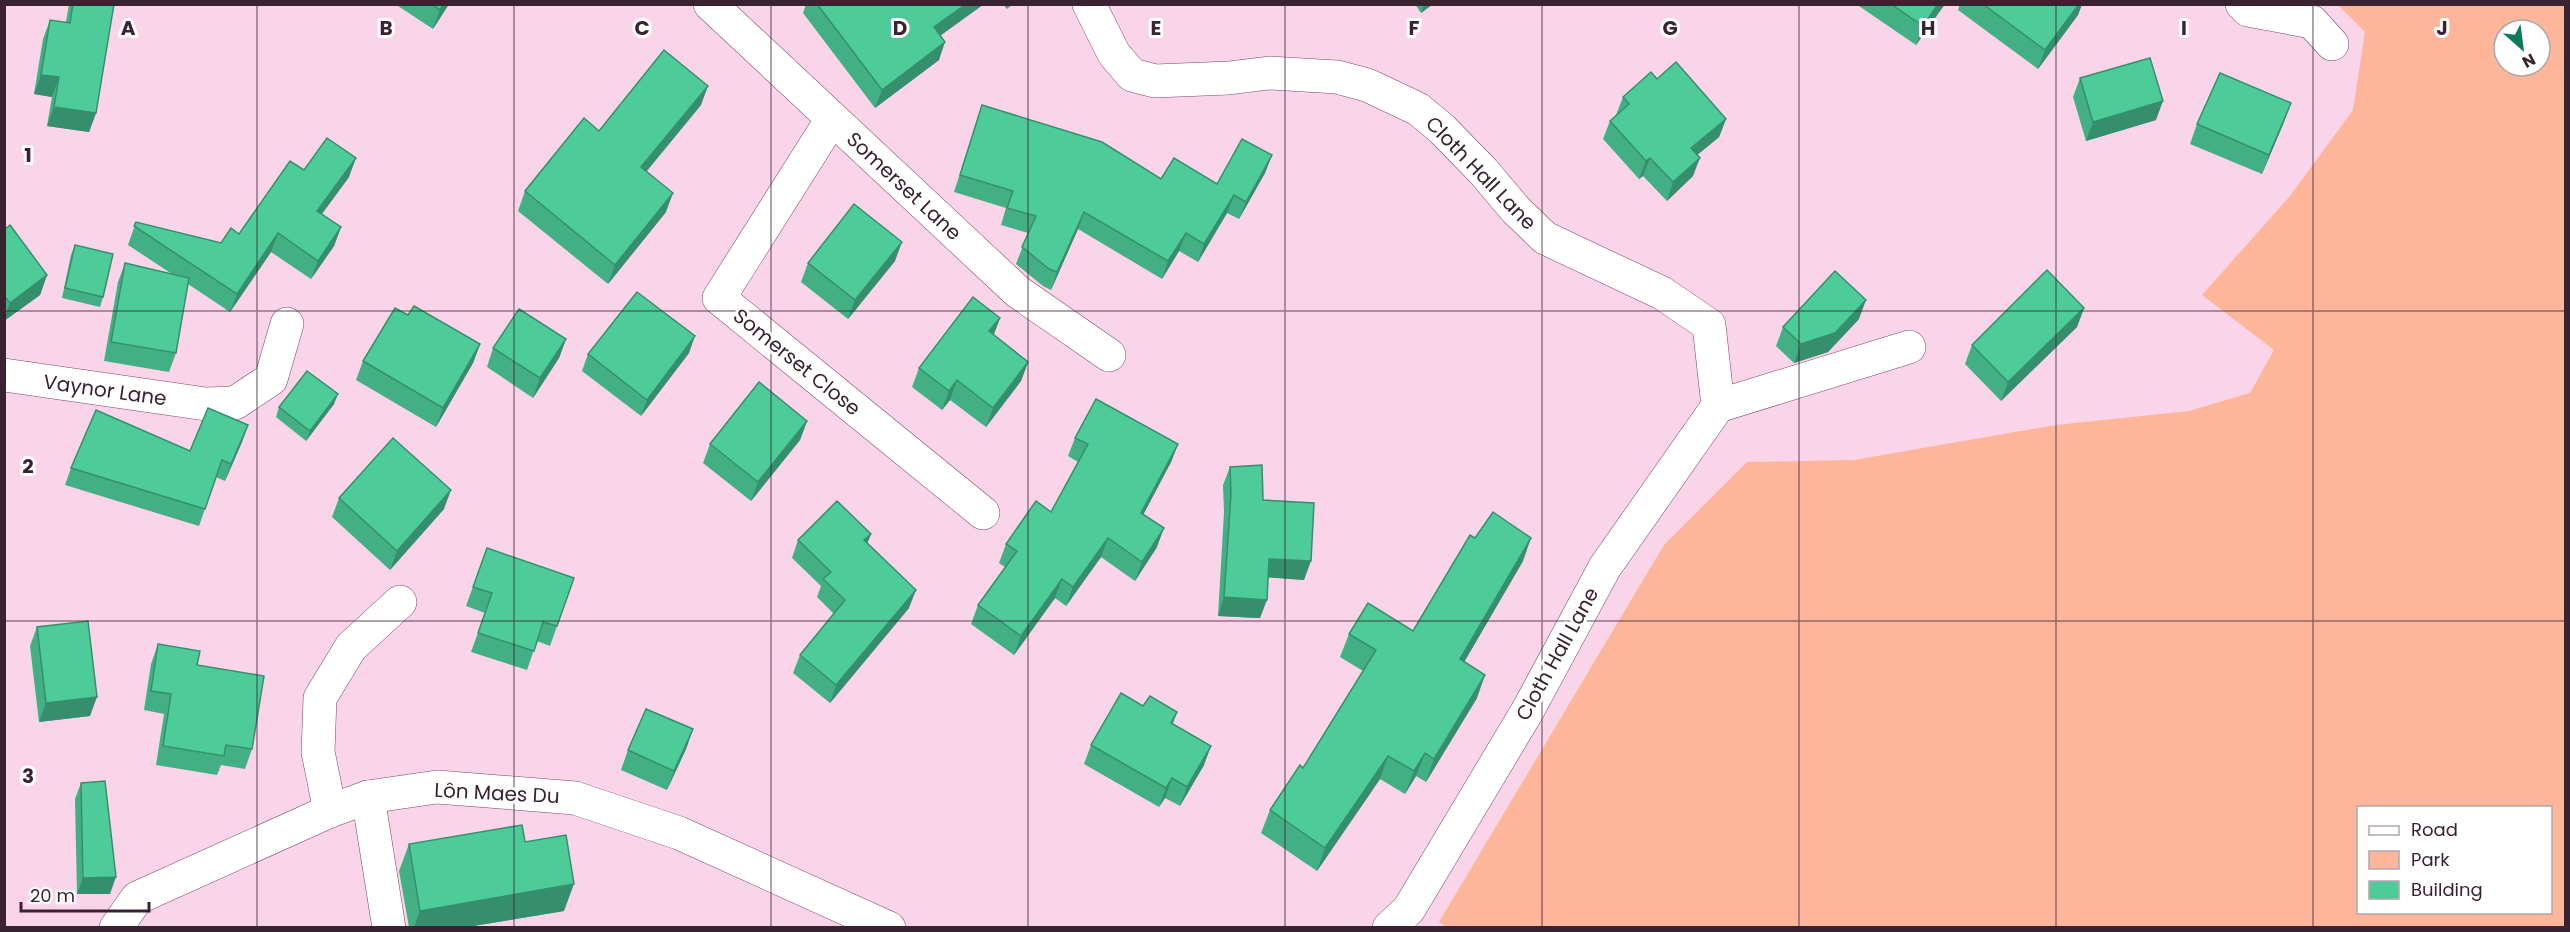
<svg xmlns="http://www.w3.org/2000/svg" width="2570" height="932" font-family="Poppins,sans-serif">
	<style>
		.green { fill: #fdb699; fill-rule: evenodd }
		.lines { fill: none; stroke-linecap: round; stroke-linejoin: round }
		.minor-casing { stroke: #7c4767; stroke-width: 34 }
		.minor { stroke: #fff; stroke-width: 33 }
		.wall { fill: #42af84 }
		.shaded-wall { fill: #368f6c }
		.building { fill: #4dcc9a; stroke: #368f6c; stroke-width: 1.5 }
		.grid { fill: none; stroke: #3a2331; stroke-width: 1.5; stroke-opacity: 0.55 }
		.labels { text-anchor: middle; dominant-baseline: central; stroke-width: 6; stroke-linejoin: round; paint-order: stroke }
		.street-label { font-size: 20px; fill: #3a2331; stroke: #fff }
		.grid-label { font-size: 20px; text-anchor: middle; font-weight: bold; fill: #3a2331; stroke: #fff; stroke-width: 6; stroke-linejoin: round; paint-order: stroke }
	</style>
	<rect width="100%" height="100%" fill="#fad4e9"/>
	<!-- green -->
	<path class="green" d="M2338 5H2565V927L1449 928 1439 922 1664 545 1747 462 1854 460 2056 425 2189 411 2250 393 2274 350 2202 295 2290 196 2353 110 2365 32ZM2504 30H2540V66H2504ZM2358 808H2550V912H2358Z"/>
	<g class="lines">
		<defs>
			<g id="minor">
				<polyline points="710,4 1018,292 1109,355"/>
				<polyline points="1089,4 1114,54 1132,75 1155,81 1229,78 1269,73 1337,77 1367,85 1418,109 1442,129 1483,171 1516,210 1545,238 1662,293 1709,325 1718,406 1605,567 1528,710 1409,909 1389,928"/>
				<polyline points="2242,4 2248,10 2312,22 2332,44"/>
				<polyline points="832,119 719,298 983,513"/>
				<polyline points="4,375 206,404 235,403 271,379 287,324"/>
				<polyline points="1718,406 1909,347"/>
				<polyline points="368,797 389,928"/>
				<polyline points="330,811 318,752 320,698 351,647 400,602"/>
				<polyline points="116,928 137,898 330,811 368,797 437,787 575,798 679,833 889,928"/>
			</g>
		</defs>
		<!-- minor casing -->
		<use href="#minor" class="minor-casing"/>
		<!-- minor -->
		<use href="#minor" class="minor"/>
	</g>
	<!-- wall -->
	<g class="wall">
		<polygon points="69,4 114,4 96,113 89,132 47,126 52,97 34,94 43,39 50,20 66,22"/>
		<polygon points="395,4 449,4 433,29"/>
		<polygon points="806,4 984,4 940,36 939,60 875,108 803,13"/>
		<polygon points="1003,4 1013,4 1007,9"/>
		<polygon points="1415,4 1433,4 1421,13"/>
		<polygon points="1856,4 1945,4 1916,45"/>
		<polygon points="1960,4 2082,4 2078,15 2038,69 1958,10"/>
		<polygon points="2080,78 2156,120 2086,141 2073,97"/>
		<polygon points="1657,79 1726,119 1719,137 1697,155 1693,176 1667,201 1643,176 1639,179 1603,139 1610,121 1616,115 1623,97"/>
		<polygon points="701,105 647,171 666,212 608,284 518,211 525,191 599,131"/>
		<polygon points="982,105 1161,179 1217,184 1272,155 1265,173 1239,219 1227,213 1198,262 1179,251 1162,279 1078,229 1051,290 1043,286 1016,264 1028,233 1001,225 1006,208 954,192"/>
		<polygon points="2284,122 2262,174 2190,144 2197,124"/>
		<polygon points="304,170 349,177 322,214 341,227 334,246 311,279 271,252 230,312 188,284 176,353 169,372 104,361 118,282 125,263 172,274 128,245 136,222 221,243 239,234"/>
		<polygon points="4,230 47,275 40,295 4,321"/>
		<polygon points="75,245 103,297 100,307 62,298 71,255"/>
		<polygon points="895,261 848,319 801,282 808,263"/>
		<polygon points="2084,308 2077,327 2001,401 1965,364 1972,345"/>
		<polygon points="408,315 480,344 473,363 436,427 356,380 363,361"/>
		<polygon points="1000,318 993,335 1028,362 1021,381 986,427 950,400 942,410 912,387 919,368"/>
		<polygon points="1859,319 1828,352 1794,363 1776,346 1783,327"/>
		<polygon points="566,339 559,358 533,398 487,367 493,348"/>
		<polygon points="689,353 641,416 582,371 588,354"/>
		<polygon points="334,404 306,441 276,417 279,407"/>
		<polygon points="807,421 800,440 751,501 703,463 710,444"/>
		<polygon points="248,425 242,442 225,481 216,477 199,526 65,485 71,468 190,451"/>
		<polygon points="1075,438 1178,444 1171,462 1143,515 1157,547 1135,581 1101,557 1066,606 1055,598 1014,655 971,624 978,605 1005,567 999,563 1006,544 1051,512 1078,462 1068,456"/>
		<polygon points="1230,467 1263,500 1304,580 1268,577 1260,618 1218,616 1224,512 1223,485"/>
		<polygon points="339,498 444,509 390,570 332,517"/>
		<polygon points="871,534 867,544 909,608 830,703 793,673 800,655 834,614 817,597 821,586 792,558 798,540"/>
		<polygon points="487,548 574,578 550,646 537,641 527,670 471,652 485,613 466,606"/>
		<polygon points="1523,561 1464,662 1477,698 1426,782 1416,776 1405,794 1380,779 1317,871 1261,833 1270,810 1303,768 1363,671 1340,657 1349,634 1413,631"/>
		<polygon points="37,627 90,716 39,722 30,646"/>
		<polygon points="158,644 197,665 252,749 245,769 221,765 217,775 156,765 164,714 144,710 151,664"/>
		<polygon points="1143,706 1177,712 1173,724 1204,765 1180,806 1165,798 1159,807 1084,764 1091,745"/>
		<polygon points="693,729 686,749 667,790 621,770 628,750"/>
		<polygon points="81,783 110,894 77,894 75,799"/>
		<polygon points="525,842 564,911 467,927 409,927 399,871 409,844"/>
	</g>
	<!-- shaded-wall -->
	<g class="shaded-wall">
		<polygon points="443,4 449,4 433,29 440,10"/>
		<polygon points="966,4 984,4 927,45 934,27"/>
		<polygon points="1424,4 1433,4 1421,13"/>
		<polygon points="1938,4 1945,4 1916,45 1923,26"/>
		<polygon points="2079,4 2082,4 2078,15 2038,69 2045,50"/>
		<polygon points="945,42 939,60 875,108 882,90"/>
		<polygon points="41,75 59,77 52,97 34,94"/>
		<polygon points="708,86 701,105 634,186 641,167"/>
		<polygon points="2163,101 2156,120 2086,141 2093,122"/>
		<polygon points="2291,103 2284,122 2262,174 2269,155"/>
		<polygon points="54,107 96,113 89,132 47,126"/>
		<polygon points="1726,119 1719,137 1684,166 1691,148"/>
		<polygon points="1272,155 1265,173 1239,219 1246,202"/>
		<polygon points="356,158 349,177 310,230 317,211"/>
		<polygon points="1650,158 1643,176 1639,179 1646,161"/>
		<polygon points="1700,158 1693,176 1667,201 1673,182"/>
		<polygon points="673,193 666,212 608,284 615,265"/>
		<polygon points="1234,195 1227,213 1198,262 1204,244"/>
		<polygon points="1084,212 1078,229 1051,290 1057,272"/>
		<polygon points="341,227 334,246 311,279 318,261"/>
		<polygon points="278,233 271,252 230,312 237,294"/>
		<polygon points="1186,233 1179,251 1162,279 1168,261"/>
		<polygon points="902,242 895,261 848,319 855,300"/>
		<polygon points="47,275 40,295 4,321 4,317 10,303"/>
		<polygon points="1866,300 1859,319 1828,352 1794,363 1801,344"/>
		<polygon points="2084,308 2077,327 2001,401 2008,382"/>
		<polygon points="1000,318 993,337 989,331"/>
		<polygon points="695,336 689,353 641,416 647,400"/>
		<polygon points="566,339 559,358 533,398 540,378"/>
		<polygon points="480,344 473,363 436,427 443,408"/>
		<polygon points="1028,362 1021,381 986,427 993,408"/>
		<polygon points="957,380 950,400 942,410 949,391"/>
		<polygon points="338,394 334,404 306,441 310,431"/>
		<polygon points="807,421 800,440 751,501 758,482"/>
		<polygon points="248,425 242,442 225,481 231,464"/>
		<polygon points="1178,444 1171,462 1134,532 1141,513"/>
		<polygon points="451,490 444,509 390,570 397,551"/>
		<polygon points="1164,528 1157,547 1135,581 1142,562"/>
		<polygon points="871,534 864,551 864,540"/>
		<polygon points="1108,538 1101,557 1066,606 1073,587"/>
		<polygon points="1531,538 1523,561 1452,683 1460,659"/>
		<polygon points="1269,559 1311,561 1304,580 1262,577"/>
		<polygon points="1062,579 1055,598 1014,655 1021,636"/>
		<polygon points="916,590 909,608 830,703 836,685"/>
		<polygon points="1224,597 1267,600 1260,618 1218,616"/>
		<polygon points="1485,675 1477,698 1426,782 1434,759"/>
		<polygon points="97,697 90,716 39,722 46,703"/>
		<polygon points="693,729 686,749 667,790 674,771"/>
		<polygon points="1211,746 1204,765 1180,806 1187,787"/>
		<polygon points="1425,753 1416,776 1405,794 1414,771"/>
		<polygon points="1388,756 1380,779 1317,871 1325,848"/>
		<polygon points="1172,778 1165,798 1159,807 1166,788"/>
		<polygon points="116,877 110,894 77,894 83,878"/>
		<polygon points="574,884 564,911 467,927 414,927 420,911"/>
	</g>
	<!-- building -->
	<g class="building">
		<polygon points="73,4 114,4 96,113 54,107 59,77 41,75 50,20 70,23"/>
		<polygon points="432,4 443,4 440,10"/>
		<polygon points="817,4 966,4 934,27 945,42 882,90"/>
		<polygon points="1891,4 1938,4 1923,26"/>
		<polygon points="1983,4 2079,4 2045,50"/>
		<polygon points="664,50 708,86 641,167 673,193 615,265 525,191 584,118 599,131"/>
		<polygon points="2150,58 2163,101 2093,122 2080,78"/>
		<polygon points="1676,62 1726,119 1691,148 1700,158 1673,182 1650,158 1646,161 1610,121 1629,104 1623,97 1651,72 1657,79"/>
		<polygon points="2220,73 2291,103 2269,155 2197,124"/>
		<polygon points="982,105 1102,142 1161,179 1174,158 1217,184 1242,139 1272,155 1246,202 1234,195 1204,244 1186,233 1168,261 1084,212 1057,272 1049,269 1022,247 1036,216 1007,208 1013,191 960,175"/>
		<polygon points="327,138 356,158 317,211 341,227 318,261 278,233 237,294 134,226 136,222 221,243 231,228 239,234 290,161 304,170"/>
		<polygon points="854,204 902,242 855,300 808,263"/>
		<polygon points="10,225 47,275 10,303 4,296 4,230"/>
		<polygon points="75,245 113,254 103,297 65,288"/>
		<polygon points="125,263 189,278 176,353 111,342"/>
		<polygon points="2047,270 2084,308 2008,382 1972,345"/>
		<polygon points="1835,271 1866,300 1835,333 1801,344 1783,327"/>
		<polygon points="637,292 695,336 647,400 588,354"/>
		<polygon points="973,297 1000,318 989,331 1028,362 993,408 957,380 949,391 919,368"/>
		<polygon points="414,306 480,344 443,408 363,361 395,308 408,315"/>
		<polygon points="519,309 566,339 540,378 493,348"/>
		<polygon points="307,371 338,394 310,431 279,407"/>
		<polygon points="759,382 807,421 758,482 710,444"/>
		<polygon points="1096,399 1178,444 1141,513 1164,528 1142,562 1108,538 1073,587 1062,579 1021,636 978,605 1017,551 1006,544 1036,501 1051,512 1088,444 1075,438"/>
		<polygon points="208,408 248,425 231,464 222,460 205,509 71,468 96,410 190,451"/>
		<polygon points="393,438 451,490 397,551 339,498"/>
		<polygon points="1262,465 1263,500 1314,503 1311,561 1269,559 1267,600 1224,597 1231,494 1230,467"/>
		<polygon points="837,501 871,534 864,540 916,590 836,685 800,655 845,600 823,579 831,572 798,540"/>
		<polygon points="1493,512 1531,538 1460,659 1485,675 1434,759 1425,753 1414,771 1388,756 1325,848 1270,810 1300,765 1303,768 1376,650 1349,634 1368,603 1413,631 1470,535 1475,538"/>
		<polygon points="487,548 574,578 557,626 543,622 534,651 478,633 492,593 473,587"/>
		<polygon points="88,621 97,697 46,703 37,627"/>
		<polygon points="158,644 200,651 197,665 264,676 252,749 226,745 224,756 163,746 171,694 151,691"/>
		<polygon points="1121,693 1143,706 1150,696 1177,712 1171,723 1211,746 1187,787 1172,778 1166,788 1091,745"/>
		<polygon points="646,709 693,729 674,771 628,750"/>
		<polygon points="105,781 116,877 83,878 81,783"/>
		<polygon points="522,825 525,842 566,835 574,884 420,911 409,844"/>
	</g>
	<!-- grid -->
	<path class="grid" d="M257 4V928M514 4V928M771 4V928M1028 4V928M1285 4V928M1542 4V928M1799 4V928M2056 4V928M2313 4V928M4 311H2566M4 621H2566"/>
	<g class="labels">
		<!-- street labels -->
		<g class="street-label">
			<text transform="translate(1481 173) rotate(46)">Cloth Hall Lane</text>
			<text transform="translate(904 186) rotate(43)">Somerset Lane</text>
			<text transform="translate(797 362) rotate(39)">Somerset Close</text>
			<text transform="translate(105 390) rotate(8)">Vaynor Lane</text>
			<text transform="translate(1557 654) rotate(-61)">Cloth Hall Lane</text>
			<text transform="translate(497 793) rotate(3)">Lôn Maes Du</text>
		</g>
	</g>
	<g class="grid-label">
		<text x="128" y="35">A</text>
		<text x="386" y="35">B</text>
		<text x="642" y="35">C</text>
		<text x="900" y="35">D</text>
		<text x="1156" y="35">E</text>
		<text x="1414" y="35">F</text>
		<text x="1670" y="35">G</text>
		<text x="1928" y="35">H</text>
		<text x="2184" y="35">I</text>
		<text x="2442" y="35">J</text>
		<text x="28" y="162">1</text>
		<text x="28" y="473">2</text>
		<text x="28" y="783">3</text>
	</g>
	<!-- border -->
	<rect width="2570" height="932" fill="none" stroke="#3a2331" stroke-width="12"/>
	<!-- legend -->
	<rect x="2357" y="806" width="195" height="108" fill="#ffffff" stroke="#b0a7ad" stroke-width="1.5"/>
	<rect x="2369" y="826" width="30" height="9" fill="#ffffff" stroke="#b0a7ad" stroke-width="1.5"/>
	<text x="2411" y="836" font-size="18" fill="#3a2331">Road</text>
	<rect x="2369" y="851" width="30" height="18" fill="#fdb699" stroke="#b0a7ad" stroke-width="1.5"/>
	<text x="2411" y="866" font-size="18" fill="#3a2331">Park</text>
	<rect x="2369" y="881" width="30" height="18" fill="#4dcc9a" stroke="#b0a7ad" stroke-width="1.5"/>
	<text x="2411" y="896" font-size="18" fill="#3a2331">Building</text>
	<!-- north arrow -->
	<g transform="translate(2522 48) rotate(152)"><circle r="28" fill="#ffffff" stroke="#b0a7ad" stroke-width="1.5"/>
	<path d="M0-4.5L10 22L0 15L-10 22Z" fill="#0c7b57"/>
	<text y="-9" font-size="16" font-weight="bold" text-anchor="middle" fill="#3a2331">N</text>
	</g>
	<!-- scale -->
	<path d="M21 902v9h128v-9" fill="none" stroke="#3a2331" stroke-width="3"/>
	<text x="30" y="902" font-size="18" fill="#3a2331" stroke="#ffffff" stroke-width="4.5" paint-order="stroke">20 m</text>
</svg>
